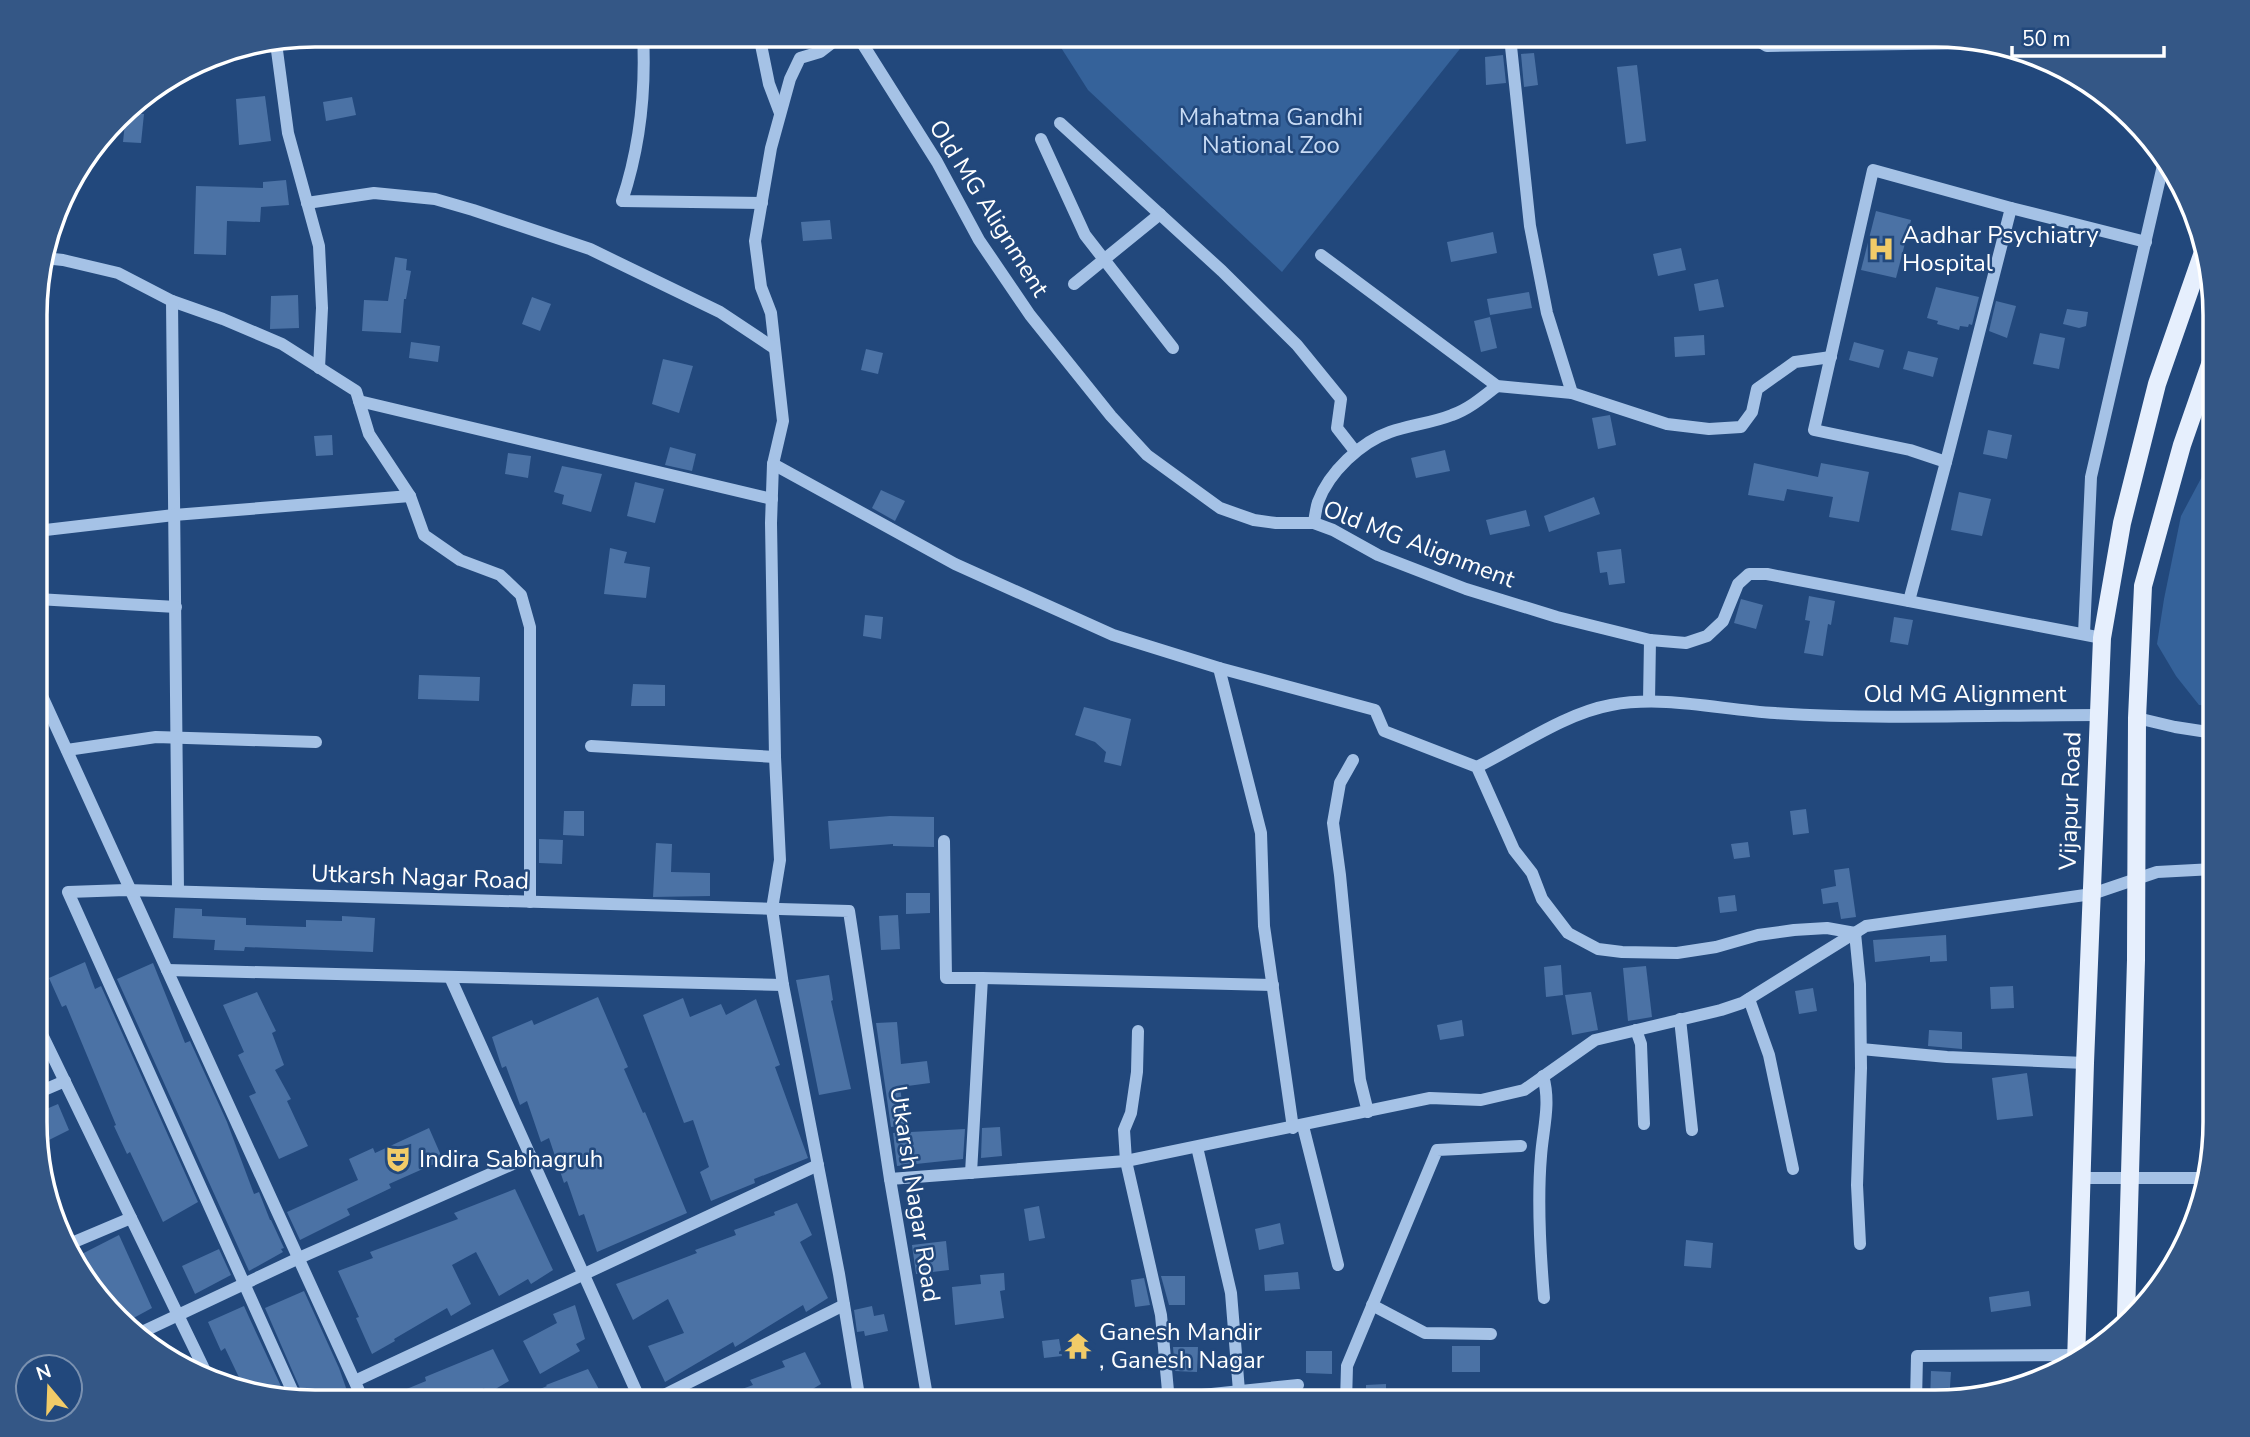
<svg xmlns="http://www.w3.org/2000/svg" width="2250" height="1437" font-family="'Nunito Sans',sans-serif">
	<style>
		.green { fill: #35629a }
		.building { fill: #4b72a5 }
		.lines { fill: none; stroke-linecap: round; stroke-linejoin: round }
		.minor { stroke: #a5c2e6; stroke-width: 12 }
		.major { stroke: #e6effd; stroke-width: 18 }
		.labels { text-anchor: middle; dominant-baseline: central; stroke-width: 5; stroke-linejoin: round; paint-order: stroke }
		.park-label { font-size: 24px; fill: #c9dcf5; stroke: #22487c }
		.street-label { font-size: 24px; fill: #fff; stroke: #22487c }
		.poi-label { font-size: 24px; fill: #fff; stroke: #22487c; text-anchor: start }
		.rim { fill: none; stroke: #fff; stroke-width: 3.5 }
	</style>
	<rect width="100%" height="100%" fill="#22487c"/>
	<!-- green -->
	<g class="green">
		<polygon points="1053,35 1471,35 1282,272 1088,90"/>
		<polygon points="2205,471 2214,476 2214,706 2199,705 2176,676 2157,644 2164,599 2181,516"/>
	</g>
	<!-- building -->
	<g class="building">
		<polygon points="1534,53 1538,85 1524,87 1521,54"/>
		<polygon points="1503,55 1506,83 1486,85 1485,57"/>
		<polygon points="1637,65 1646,141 1626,144 1617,67"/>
		<polygon points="265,96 271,141 239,145 236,99"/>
		<polygon points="352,97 356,115 326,121 323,102"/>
		<polygon points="126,113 144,114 141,143 123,142"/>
		<polygon points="286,180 289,205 261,207 260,222 227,221 226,255 194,254 196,186 263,188 263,182"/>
		<polygon points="1876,211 1911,220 1896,278 1861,270"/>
		<polygon points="830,220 832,239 803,241 801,222"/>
		<polygon points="1493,232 1497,253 1451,262 1447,242"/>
		<polygon points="1681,248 1686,270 1658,276 1653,254"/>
		<polygon points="395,257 407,259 406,270 411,271 406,299 404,299 401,333 362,331 364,300 388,301"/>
		<polygon points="1718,279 1724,307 1699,311 1694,284"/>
		<polygon points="1936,287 1979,297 1972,325 1969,324 1968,327 1960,326 1959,330 1937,324 1938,321 1927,318"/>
		<polygon points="1529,292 1532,308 1490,315 1487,299"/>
		<polygon points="298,295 299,328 270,329 271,296"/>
		<polygon points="532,297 551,304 540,331 522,324"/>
		<polygon points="1996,301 2016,306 2007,338 1989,331"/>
		<polygon points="2067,309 2088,312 2086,326 2079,328 2063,324"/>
		<polygon points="1490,317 1497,348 1481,352 1474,321"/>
		<polygon points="2040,333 2065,338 2059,369 2033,364"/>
		<polygon points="1704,335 1705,355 1675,357 1674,337"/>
		<polygon points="411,342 440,346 438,362 409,358"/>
		<polygon points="1854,342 1884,350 1879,368 1849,360"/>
		<polygon points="866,349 883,353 878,374 861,370"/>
		<polygon points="1908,351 1938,358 1933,377 1903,369"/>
		<polygon points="663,359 693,366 679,413 652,404"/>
		<polygon points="1610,415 1616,445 1598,449 1592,418"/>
		<polygon points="1988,430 2012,435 2007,459 1983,454"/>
		<polygon points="332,435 333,455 316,456 314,436"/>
		<polygon points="670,447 696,454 692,471 665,465"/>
		<polygon points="1445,450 1450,471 1416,478 1411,458"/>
		<polygon points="508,453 531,456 528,478 505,474"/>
		<polygon points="1754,463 1818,477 1821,463 1869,472 1859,522 1829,517 1833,497 1787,489 1784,501 1748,495"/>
		<polygon points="562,466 602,474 591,512 562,504 564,495 554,492"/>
		<polygon points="635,482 664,489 655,523 627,516"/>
		<polygon points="881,490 905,501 895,521 872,508"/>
		<polygon points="1959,492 1991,499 1982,536 1951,530"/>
		<polygon points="1594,497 1600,514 1549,532 1544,516"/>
		<polygon points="1526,510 1530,526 1490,535 1486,520"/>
		<polygon points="610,548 627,552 624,563 650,567 646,598 604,594"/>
		<polygon points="1621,549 1625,583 1609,585 1607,572 1600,573 1597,552"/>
		<polygon points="1809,596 1835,601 1831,625 1828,624 1823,656 1804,653 1810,621 1805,620"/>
		<polygon points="1741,599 1763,605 1756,629 1734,623"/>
		<polygon points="865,615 883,617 881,639 863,636"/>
		<polygon points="1894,617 1913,620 1908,645 1890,642"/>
		<polygon points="419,675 480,677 479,701 418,699"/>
		<polygon points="633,684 665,685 665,706 631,706"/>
		<polygon points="1084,707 1131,719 1121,766 1104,762 1106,752 1095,742 1075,735"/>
		<polygon points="1806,809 1809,833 1793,835 1790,811"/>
		<polygon points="564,811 584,811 584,836 563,835"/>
		<polygon points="890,816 934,817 934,847 893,846 893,844 830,849 828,821"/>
		<polygon points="539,839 563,840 562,864 539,863"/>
		<polygon points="1748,842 1750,857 1734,859 1731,844"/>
		<polygon points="656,843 672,844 671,872 710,873 710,896 653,897"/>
		<polygon points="1849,868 1856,917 1841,919 1838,902 1823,904 1821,889 1836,886 1834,870"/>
		<polygon points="906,893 930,893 930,913 906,914"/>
		<polygon points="1735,895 1737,911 1720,913 1718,897"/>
		<polygon points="175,908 202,909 202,916 246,918 246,925 306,927 306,920 342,921 342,916 375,918 373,952 245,947 244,951 214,950 215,940 173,938"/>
		<polygon points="898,915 900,949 881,950 879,916"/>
		<polygon points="1946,935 1947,961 1930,962 1930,956 1875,962 1873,940"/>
		<polygon points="85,962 95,989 101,986 198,1202 163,1222 130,1152 127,1154 114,1126 116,1125 66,1005 62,1007 49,978"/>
		<polygon points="153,963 185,1043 190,1041 227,1122 254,1194 259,1192 270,1220 271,1220 284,1248 281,1249 283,1252 249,1271 117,979"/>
		<polygon points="1561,965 1563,995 1546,997 1544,967"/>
		<polygon points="1646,966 1652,1017 1628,1021 1623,968"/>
		<polygon points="829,975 833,1000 831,1001 851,1089 819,1095 796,980"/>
		<polygon points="2013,986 2014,1008 1991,1009 1990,987"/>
		<polygon points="1813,988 1817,1011 1799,1014 1795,991"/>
		<polygon points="257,992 276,1031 272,1033 284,1065 275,1070 291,1099 287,1101 308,1146 279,1159 249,1096 256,1093 238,1055 244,1052 223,1005"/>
		<polygon points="1591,992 1598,1030 1572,1035 1565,995"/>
		<polygon points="598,997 628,1067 624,1069 643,1113 645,1112 687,1213 597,1252 584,1214 579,1216 567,1181 564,1183 549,1138 541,1142 527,1101 520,1105 506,1066 502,1068 492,1037 532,1020 534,1025"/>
		<polygon points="683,998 690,1017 721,1004 726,1015 756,999 780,1065 775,1067 808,1158 754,1179 755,1183 711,1201 700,1172 709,1167 693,1120 684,1123 643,1015"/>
		<polygon points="1462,1020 1464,1036 1440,1040 1437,1025"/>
		<polygon points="897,1022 901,1064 927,1061 930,1083 900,1087 905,1125 891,1127 876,1023"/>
		<polygon points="1929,1030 1962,1032 1962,1049 1928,1046"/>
		<polygon points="2027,1073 2033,1116 1997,1120 1992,1078"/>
		<polygon points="58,1104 69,1130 37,1146 37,1113"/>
		<polygon points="1000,1127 1002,1156 981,1158 982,1128"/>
		<polygon points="429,1128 443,1160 389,1184 391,1188 347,1209 350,1215 300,1240 287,1212 358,1180 349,1159 373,1148 375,1153"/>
		<polygon points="965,1129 963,1159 897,1166 893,1133"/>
		<polygon points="515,1189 553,1270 531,1284 528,1279 499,1296 476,1252 452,1265 471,1304 451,1316 447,1308 394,1339 395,1341 372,1354 356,1318 359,1317 338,1271 373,1258 370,1252 458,1219 454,1213"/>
		<polygon points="797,1203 812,1235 800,1242 828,1298 806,1312 803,1305 735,1347 733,1342 665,1382 648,1346 684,1333 668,1299 633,1320 616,1284 697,1253 695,1250 736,1235 734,1230 775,1215 774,1212"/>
		<polygon points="1039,1206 1045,1238 1029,1241 1024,1209"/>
		<polygon points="1280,1223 1284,1244 1259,1250 1255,1229"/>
		<polygon points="119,1235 152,1308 128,1321 72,1259"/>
		<polygon points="1686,1240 1713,1243 1711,1268 1684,1266"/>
		<polygon points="946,1241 949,1270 916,1274 912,1245"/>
		<polygon points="219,1249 231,1275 195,1294 182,1266"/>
		<polygon points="1298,1272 1300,1289 1265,1291 1264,1275"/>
		<polygon points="1004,1273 1005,1290 1000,1291 1004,1318 955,1325 952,1287 981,1284 980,1275"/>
		<polygon points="1161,1276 1185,1276 1185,1305 1169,1305"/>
		<polygon points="1144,1278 1150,1305 1135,1307 1131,1280"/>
		<polygon points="304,1291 339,1368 351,1402 305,1400 265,1308"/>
		<polygon points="2029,1291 2031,1306 1991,1312 1989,1297"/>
		<polygon points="575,1305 585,1339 576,1344 580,1351 540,1374 523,1341 557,1323 553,1314"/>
		<polygon points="244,1306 248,1315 286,1397 245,1390 225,1348 221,1351 208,1322"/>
		<polygon points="872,1306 874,1316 884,1314 888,1331 865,1336 864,1331 857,1332 854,1310"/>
		<polygon points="1059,1339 1062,1356 1044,1358 1042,1341"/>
		<rect x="1452" y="1346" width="28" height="26"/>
		<polygon points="1173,1347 1198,1347 1197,1372 1175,1371"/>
		<polygon points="493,1349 509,1381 487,1394 484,1388 461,1402 375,1402 426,1381 425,1377"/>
		<polygon points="1306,1351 1332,1351 1332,1374 1306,1373"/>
		<polygon points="805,1352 821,1384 791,1402 712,1402 712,1400 753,1385 750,1380 785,1367 782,1361"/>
		<polygon points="588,1369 602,1395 590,1402 510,1402 547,1386 546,1385"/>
		<polygon points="1931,1371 1951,1372 1949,1401 1930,1401"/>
		<polygon points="1386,1384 1386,1402 1366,1402 1366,1385"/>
	</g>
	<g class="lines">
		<!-- minor -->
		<g class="minor">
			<path d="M643 35C646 92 640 147 622 201L762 203"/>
			<polyline points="759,35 769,84 780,113"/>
			<polyline points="842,35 820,52 800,58 790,79 771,148 755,241 761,287 771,313 783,421 773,464 955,564 1113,635 1219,668 1375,710 1384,731 1477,767 1514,850 1532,873 1542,899 1568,933 1598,949 1622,952 1677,953 1716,947 1758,935 1794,930 1827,928 1855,933 1860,984 1861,1068 1857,1185 1860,1244"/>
			<polyline points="857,35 937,162 979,240 1030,315 1111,416 1147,455 1220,508 1254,520 1276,523 1314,523 1333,530 1378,555 1466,589 1557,617 1650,640 1686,643 1707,636 1723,621 1738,584 1749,574 1767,574 2102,638"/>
			<polyline points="1521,35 1510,37 1530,226 1547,313 1572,393"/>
			<polyline points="1748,35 1767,46 1981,43"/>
			<polyline points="276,43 288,133 319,246 322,308 319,368"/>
			<polyline points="1060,123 1222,271 1297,345 1341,399 1337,428 1355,451"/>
			<polyline points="1041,139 1085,235 1173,348"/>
			<polyline points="307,203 374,193 435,199 473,210 590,249 720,312 774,348"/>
			<polyline points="1321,255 1497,386 1572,393 1667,424 1709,429 1741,427 1752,412 1757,389 1795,362 1831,357"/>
			<polyline points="44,258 63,260 118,273 172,301 223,319 282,344 356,391 369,434 410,496 424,535 460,560 500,575 521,595 530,627 530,902"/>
			<polyline points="1074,284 1160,214"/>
			<polyline points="172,301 178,891"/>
			<polyline points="359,401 772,499"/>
			<polyline points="1946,462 2011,208"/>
			<polyline points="773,464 771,523 775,757 780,860 772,909 783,985 839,1274 860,1402"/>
			<path d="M1314 523C1315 516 1316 508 1318 502 1329 472 1361 442 1390 432 1410 425 1432 423 1452 415 1469 409 1483 397 1497 386"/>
			<polyline points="37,531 174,515 410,496"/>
			<polyline points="37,599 176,607"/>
			<polyline points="1909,601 1946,462 1910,450 1814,430 1873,170 2011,208 2146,242"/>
			<polyline points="2084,634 2091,477 2164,161"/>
			<polyline points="1219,668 1261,833 1264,926 1293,1128"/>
			<polyline points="37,685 364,1402"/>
			<polyline points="1649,701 1650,640"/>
			<polyline points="2137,718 2175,727 2214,733"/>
			<polyline points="591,746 775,757"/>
			<polyline points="67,750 156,737 316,742"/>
			<polyline points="1353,760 1340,783 1333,823 1340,875 1360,1080 1368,1112"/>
			<path d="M1477 767C1519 746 1566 713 1611 705 1665 695 1721 710 1775 713 1882 720 1991 715 2098 715"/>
			<polyline points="944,841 946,978 982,978 971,1173"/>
			<polyline points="167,970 783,985"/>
			<polyline points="450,977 641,1402"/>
			<polyline points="982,978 1273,985"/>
			<polyline points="1749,999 1769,1055 1793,1169"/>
			<polyline points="1680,1019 1692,1130"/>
			<polyline points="37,1024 209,1379"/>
			<polyline points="1636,1030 1641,1044 1644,1124"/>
			<polyline points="1138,1031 1137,1072 1131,1113 1124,1130 1126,1161 1161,1315 1169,1402"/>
			<polyline points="1861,1049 1947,1057 2085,1063"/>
			<path d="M1543 1076C1551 1104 1543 1128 1541 1156 1537 1203 1540 1251 1544 1298"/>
			<polyline points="37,1093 65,1081"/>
			<polyline points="1303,1126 1338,1265"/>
			<polyline points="1197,1147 1231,1293 1239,1391"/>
			<polyline points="2082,1178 2207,1178"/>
			<polyline points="890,1179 1126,1161 1430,1098 1481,1100 1524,1090 1595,1040 1721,1010 1742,1003 1866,926 2092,894 2157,872 2214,869"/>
			<polyline points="67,1245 131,1218"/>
			<polyline points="1372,1305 1425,1333 1491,1334"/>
			<polyline points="140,1333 299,1258 531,1156"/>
			<polyline points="355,1381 818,1165"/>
			<polyline points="296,1399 68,892 126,890 849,911 890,1179 928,1402"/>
			<polyline points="1916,1401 1917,1356 2076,1355"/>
			<polyline points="650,1402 844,1305"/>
			<polyline points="1134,1402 1298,1385"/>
			<polyline points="1346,1402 1347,1366 1437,1150 1521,1146"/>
		</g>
		<!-- major -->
		<g class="major">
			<polyline points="2126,1316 2136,960 2137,718 2143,586 2182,445 2214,353"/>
			<polyline points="2076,1363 2085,1063 2102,638 2122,523 2157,384 2202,255"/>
		</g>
	</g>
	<!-- icons -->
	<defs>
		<symbol id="hospital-bare" viewBox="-9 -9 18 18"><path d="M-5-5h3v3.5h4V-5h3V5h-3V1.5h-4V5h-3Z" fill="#f1cb68" stroke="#22487c" stroke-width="2.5" paint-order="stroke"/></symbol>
		<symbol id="theatre-bare" viewBox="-9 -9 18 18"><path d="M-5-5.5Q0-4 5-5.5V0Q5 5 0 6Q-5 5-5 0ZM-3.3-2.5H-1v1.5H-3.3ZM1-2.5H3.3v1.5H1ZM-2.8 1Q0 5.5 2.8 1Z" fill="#f1cb68" stroke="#22487c" stroke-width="2.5" paint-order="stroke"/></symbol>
		<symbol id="temple-bare" viewBox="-9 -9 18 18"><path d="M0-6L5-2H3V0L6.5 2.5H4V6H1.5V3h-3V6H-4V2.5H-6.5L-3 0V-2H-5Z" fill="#f1cb68" stroke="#22487c" stroke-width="2.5" paint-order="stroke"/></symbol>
	</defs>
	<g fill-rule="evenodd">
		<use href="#hospital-bare" x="1862" y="230" width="38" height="38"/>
		<use href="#theatre-bare" x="379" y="1140" width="38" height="38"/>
		<use href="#temple-bare" x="1059" y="1327" width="38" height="38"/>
	</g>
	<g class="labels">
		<!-- park labels -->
		<g class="park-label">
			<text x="1271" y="117">Mahatma Gandhi<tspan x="1271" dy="28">National Zoo</tspan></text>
		</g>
		<!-- street labels -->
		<g class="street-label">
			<text transform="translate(989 208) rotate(58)">Old MG Alignment</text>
			<text transform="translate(1419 544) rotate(21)">Old MG Alignment</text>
			<text x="1965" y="694">Old MG Alignment</text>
			<text transform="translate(2070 801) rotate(-88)">Vijapur Road</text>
			<text transform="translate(420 877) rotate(2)">Utkarsh Nagar Road</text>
			<text transform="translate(915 1194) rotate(81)">Utkarsh Nagar Road</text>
		</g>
		<!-- poi labels -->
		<g class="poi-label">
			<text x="1902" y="235">Aadhar Psychiatry<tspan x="1902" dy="28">Hospital</tspan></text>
			<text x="419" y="1159">Indira Sabhagruh</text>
			<text x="1099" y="1332">Ganesh Mandir<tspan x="1099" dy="28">, Ganesh Nagar</tspan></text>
		</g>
	</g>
	<!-- crop -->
	<path d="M0 0H2250V1437H0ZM315 47H1935A268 268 0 0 1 2203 315V1122A268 268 0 0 1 1935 1390H315A268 268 0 0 1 47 1122V315A268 268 0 0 1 315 47Z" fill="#345786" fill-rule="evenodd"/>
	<path class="rim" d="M315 47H1935A268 268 0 0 1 2203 315V1122A268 268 0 0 1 1935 1390H315A268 268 0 0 1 47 1122V315A268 268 0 0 1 315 47Z"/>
	<!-- north arrow -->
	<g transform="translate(49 1388) rotate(341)"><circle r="33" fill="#22487c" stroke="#7a91b0" stroke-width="2"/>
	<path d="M0-5L12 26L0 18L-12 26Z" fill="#f1cb68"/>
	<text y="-10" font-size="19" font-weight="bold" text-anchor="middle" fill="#ffffff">N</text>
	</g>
	<!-- scale -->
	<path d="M2012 46v10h152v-10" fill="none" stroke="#ffffff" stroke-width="3.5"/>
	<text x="2022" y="46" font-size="21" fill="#ffffff" stroke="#22487c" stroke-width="5" paint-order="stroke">50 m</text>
</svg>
